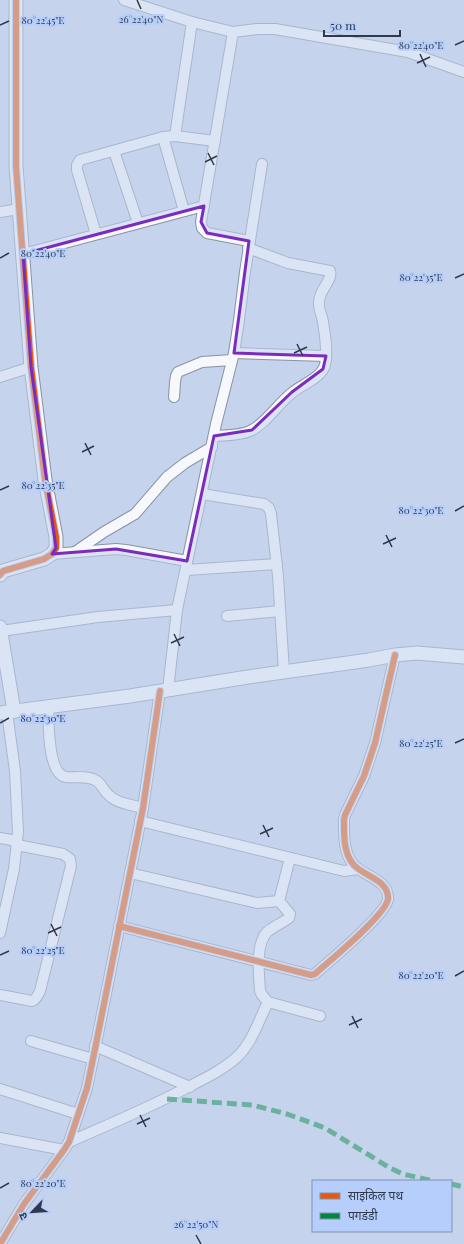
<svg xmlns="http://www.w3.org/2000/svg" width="464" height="1244" font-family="'Playfair Display','Noto Sans Devanagari',serif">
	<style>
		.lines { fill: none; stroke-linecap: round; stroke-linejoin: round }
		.minor-casing { stroke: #8993a6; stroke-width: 12 }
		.tertiary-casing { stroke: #8993a6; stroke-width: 15 }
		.minor { stroke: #f6f8fc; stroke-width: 10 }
		.tertiary { stroke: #f6f8fc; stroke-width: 13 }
		.quiet { stroke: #00873e; stroke-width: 5; stroke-dasharray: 10 5; stroke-linecap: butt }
		.cycleway-casing { stroke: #b6cefb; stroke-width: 8 }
		.cycleway { stroke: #e8590c; stroke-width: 6 }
		.marked { fill: none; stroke: #7b2cbf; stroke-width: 3; stroke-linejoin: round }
		.ticks { fill: none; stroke: #30394b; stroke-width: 1.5 }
		.ticks-label { font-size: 10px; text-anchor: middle; fill: #30394b; stroke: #b6cefb; stroke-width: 4; stroke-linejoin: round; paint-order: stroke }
	</style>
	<rect width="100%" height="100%" fill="#c5d3ec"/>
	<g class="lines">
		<defs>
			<g id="minor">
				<polyline points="124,0 192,22 233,32 257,29 275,29 408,52 464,72"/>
				<polyline points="233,32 201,222 202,228 207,233 249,241"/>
				<polyline points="175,136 192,22"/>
				<polyline points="163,137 184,211"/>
				<polyline points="114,151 138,223"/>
				<polyline points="0,212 19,209"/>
				<polyline points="96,234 77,170 77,165 80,160 163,137 175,136 215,141"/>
				<polyline points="23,254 204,206"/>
				<polyline points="234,353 326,356"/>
				<polyline points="0,377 31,367"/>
				<polyline points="174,397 175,382 176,376 178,372 202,362 232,360"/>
				<path d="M214 436C225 435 239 436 250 431 266 424 278 403 293 392 303 384 321 378 325 365 328 352 325 335 323 322 322 315 318 309 319 302 319 290 333 280 330 271L288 263 248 248"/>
				<polyline points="202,494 264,504 269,508 271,514 278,576 284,672"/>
				<polyline points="75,552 104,532 135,514 167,477 185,463 212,447"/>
				<polyline points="52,554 116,549 126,550 187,561"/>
				<polyline points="186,570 277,564"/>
				<polyline points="227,616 280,611"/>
				<polyline points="1,631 98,617 177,610"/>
				<polyline points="168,690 177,610 216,424 234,353 239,320 245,272 262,164"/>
				<path d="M48 707C49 722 47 774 66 777 76 778 88 775 97 781 102 785 105 793 111 797 119 804 133 805 143 808"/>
				<polyline points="140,821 344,871 358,869"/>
				<polyline points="0,838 17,841"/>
				<path d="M290 858 279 901 290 914 289 918C282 923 273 927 267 932 255 945 259 975 260 991L262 995 268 1002 320 1016"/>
				<polyline points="130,873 257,903 279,901"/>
				<path d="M119 926 311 975 315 974C329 961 386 915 388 899 389 879 362 876 353 864 343 852 344 833 344 819L345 815 364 776 375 743 395 655"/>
				<polyline points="0,933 14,869 18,832 15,771 7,712"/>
				<path d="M0 995 32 1001C36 1000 38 995 40 991L71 866 70 859 63 854 17 845"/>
				<polyline points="31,1041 93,1059"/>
				<polyline points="95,1046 190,1087"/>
				<polyline points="0,1089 78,1114"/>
				<polyline points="0,1138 64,1150"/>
				<path d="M69 1142C110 1124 151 1107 190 1086 206 1078 224 1069 237 1057 252 1043 259 1020 268 1002"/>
				<polyline points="0,1244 24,1204 64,1150 69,1142 87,1088 93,1059 143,808 160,691"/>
			</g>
			<g id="tertiary">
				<polyline points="0,575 3,571 44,559 52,554 56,548 56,537 45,480 31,367 16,166 16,0"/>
				<polyline points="0,627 14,711"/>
				<polyline points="0,713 130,696 248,677 369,660 395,655 417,653 464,657"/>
			</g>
		</defs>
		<!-- minor casing -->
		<use href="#minor" class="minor-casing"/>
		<!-- tertiary casing -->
		<use href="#tertiary" class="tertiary-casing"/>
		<!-- minor -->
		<use href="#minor" class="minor"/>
		<!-- tertiary -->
		<use href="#tertiary" class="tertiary"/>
		<!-- quiet -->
		<g class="quiet">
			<polyline points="167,1099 252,1105 287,1114 325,1128 390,1168 403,1174 433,1181"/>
			<polyline points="451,1184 464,1187"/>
		</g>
		<defs>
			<g id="cycleway">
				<polyline points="0,575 3,571 44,559 52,554 56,548 56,537 45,480 31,367 16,166 16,0"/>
				<path d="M119 926 311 975 315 974C329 961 386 915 388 899 389 879 362 876 353 864 343 852 344 833 344 819L345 815 364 776 375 743 395 655"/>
				<polyline points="0,1244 24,1204 64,1150 69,1142 87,1088 93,1059 143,808 160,691"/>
			</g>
		</defs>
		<!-- cycleway casing -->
		<use href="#cycleway" class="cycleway-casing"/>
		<!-- cycleway -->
		<use href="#cycleway" class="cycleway"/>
	</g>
	<!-- marked area -->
	<path d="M0 0H464V1244H0ZM204 206 201 222 207 233 249 241 234 353 326 356 323 369 292 392 252 430 214 436 187 561 116 549 52 554 56 548 31 367 23 254Z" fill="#c5d3ec" fill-opacity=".55" fill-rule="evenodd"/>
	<path class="marked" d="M204 206 201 222 207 233 249 241 234 353 326 356 323 369 292 392 252 430 214 436 187 561 116 549 52 554 56 548 31 367 23 254Z"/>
	<!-- ticks -->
	<path class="ticks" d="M137 0 141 9M0 25 9 21M455 45 464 41M420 54 426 67M417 63 430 57M208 153 214 165M205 162 217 156M0 258 9 253M455 278 464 274M297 344 303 356M294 353 307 347M85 443 91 455M82 452 94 446M0 490 9 486M455 511 464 506M386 535 392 547M383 544 396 538M174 634 180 646M171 643 184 637M0 723 9 718M455 743 464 739M263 825 269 837M260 834 273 828M51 924 57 936M48 933 61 927M0 955 9 951M455 976 464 971M352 1016 358 1028M349 1025 362 1019M140 1115 146 1127M137 1124 150 1118M0 1188 9 1183M196 1235 201 1244"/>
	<g class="ticks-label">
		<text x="141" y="23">26°22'40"N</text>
		<text x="43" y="24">80°22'45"E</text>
		<text x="421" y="49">80°22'40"E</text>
		<text x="43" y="257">80°22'40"E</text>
		<text x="421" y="281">80°22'35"E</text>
		<text x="43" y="489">80°22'35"E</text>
		<text x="421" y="514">80°22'30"E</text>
		<text x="43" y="722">80°22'30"E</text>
		<text x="421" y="747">80°22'25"E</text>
		<text x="43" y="954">80°22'25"E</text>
		<text x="421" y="979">80°22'20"E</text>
		<text x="43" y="1187">80°22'20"E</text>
		<text x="196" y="1228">26°22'50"N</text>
	</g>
	<!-- legend -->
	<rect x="312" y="1180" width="140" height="52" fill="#b6cefb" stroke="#8092b5"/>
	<rect x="320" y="1193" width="20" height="6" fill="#e8590c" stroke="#8092b5"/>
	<text x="348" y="1200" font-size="12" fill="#30394b">साइकिल पथ</text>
	<rect x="320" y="1213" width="20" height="6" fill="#00873e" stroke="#8092b5"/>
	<text x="348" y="1220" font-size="12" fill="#30394b">पगडंडी</text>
	<!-- north arrow -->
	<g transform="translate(32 1212) rotate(245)" stroke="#b6cefb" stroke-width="3" paint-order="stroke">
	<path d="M0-3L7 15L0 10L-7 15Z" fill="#30394b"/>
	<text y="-6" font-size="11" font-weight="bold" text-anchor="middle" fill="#30394b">उ</text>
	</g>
	<!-- scale -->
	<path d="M324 30v6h76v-6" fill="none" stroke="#30394b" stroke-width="2"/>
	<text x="330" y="30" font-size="12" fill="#30394b" stroke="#b6cefb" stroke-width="3" paint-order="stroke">50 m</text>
</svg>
